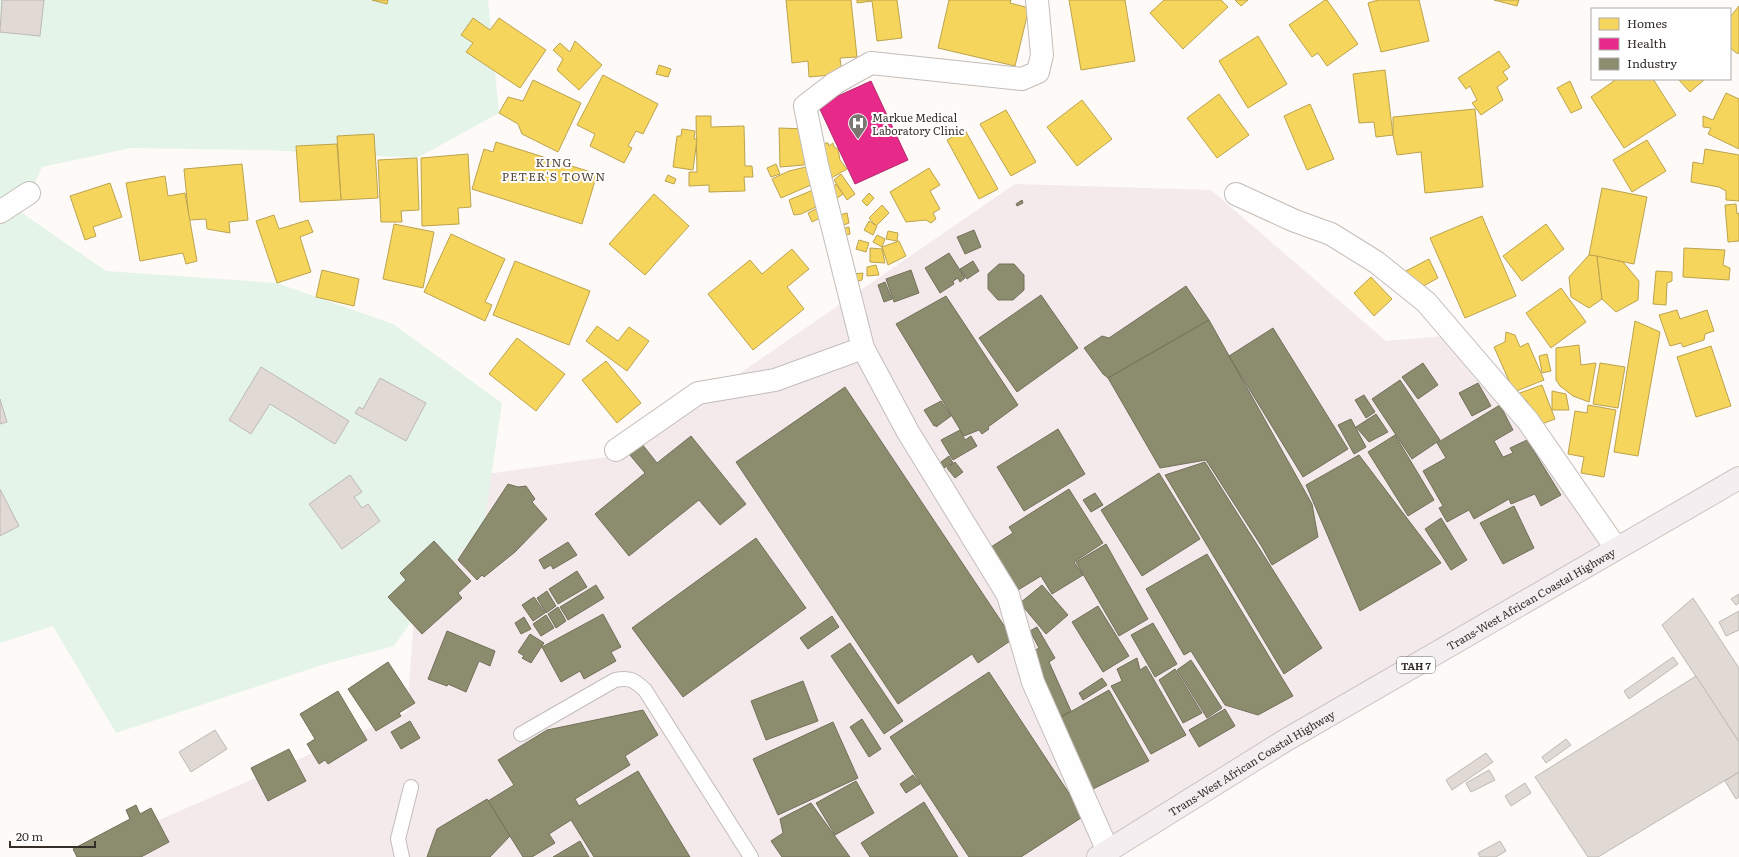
<svg xmlns="http://www.w3.org/2000/svg" width="1739" height="857" font-family="Literata,serif">
	<style>
		.industrial { fill: #f4eaec }
		.green { fill: #e5f4e8 }
		.homes { fill: #f6d55c; stroke: #bca34d }
		.health { fill: #e7298a; stroke: #b22a6d }
		.industry { fill: #8c8c6e; stroke: #727059 }
		.building { fill: #e1d9d3; stroke: #bdb9b5 }
		.lines { fill: none; stroke-linecap: round; stroke-linejoin: round }
		.lane-casing { stroke: #c2bdb9; stroke-width: 16 }
		.street-casing { stroke: #c2bdb9; stroke-width: 24 }
		.highway-casing { stroke: #ccc5c4; stroke-width: 24 }
		.lane { stroke: #fffefe; stroke-width: 14 }
		.street { stroke: #fffefe; stroke-width: 22 }
		.highway { stroke: #f4eef0; stroke-width: 22 }
		.labels { text-anchor: middle; dominant-baseline: central; stroke-width: 4; stroke-linejoin: round; paint-order: stroke }
		.shield { fill: #fff; stroke: #726d69; stroke-width: 1 }
		.shield-label { font-size: 10px; font-weight: bold; fill: #352e29 }
		.poi-label { font-size: 11px; fill: #352e29; stroke: #fff; text-anchor: start }
		.street-label { font-size: 11px; fill: #352e29; stroke: #fff }
		.neighbourhood-label { font-size: 12px; letter-spacing: 1px; fill: #58493d; stroke: #fff }
	</style>
	<rect width="100%" height="100%" fill="#fdfaf8"/>
	<!-- industrial -->
	<polygon class="industrial" points="1015,184 1211,190 1386,341 1445,336 1536,447 1609,543 1097,857 74,857 407,712 424,483 621,455"/>
	<!-- green -->
	<polygon class="green" points="0,0 488,0 499,113 417,158 264,150 131,148 42,167 22,213 106,271 277,283 393,324 502,403 485,519 394,646 325,664 116,733 53,626 0,643"/>
	<!-- homes -->
	<g class="homes">
		<polygon points="372,0 388,0 387,4"/>
		<polygon points="786,0 851,0 857,57 840,58 842,74 809,77 808,61 792,63"/>
		<polygon points="857,0 897,0 902,38 877,41 872,1 857,3"/>
		<polygon points="949,0 1011,0 1010,3 1029,8 1015,66 938,48"/>
		<polygon points="1069,0 1125,0 1135,61 1081,70"/>
		<polygon points="1164,0 1221,0 1228,7 1183,49 1150,13"/>
		<polygon points="1235,0 1248,0 1241,6"/>
		<polygon points="1325,0 1327,0 1358,44 1327,66 1318,53 1312,57 1289,25"/>
		<polygon points="1378,0 1419,0 1429,41 1381,52 1368,3"/>
		<polygon points="1494,0 1519,0 1517,6"/>
		<polygon points="1739,6 1739,52 1738,54 1730,48 1730,17"/>
		<polygon points="473,18 490,30 499,18 546,50 520,88 466,52 473,43 461,35"/>
		<polygon points="1258,36 1287,84 1248,108 1219,61"/>
		<polygon points="575,41 602,65 579,90 557,70 563,59 553,50 560,43 570,52"/>
		<polygon points="1499,51 1510,67 1503,72 1508,79 1497,87 1503,100 1481,115 1472,103 1477,100 1470,86 1466,89 1458,78"/>
		<polygon points="659,65 671,69 668,77 656,74"/>
		<polygon points="1385,70 1393,135 1376,137 1374,122 1359,123 1353,74"/>
		<polygon points="603,75 658,104 643,134 636,131 628,146 632,148 624,163 590,146 595,134 577,125"/>
		<polygon points="1612,79 1653,79 1676,115 1624,148 1591,97 1614,81"/>
		<polygon points="1678,79 1705,79 1690,92"/>
		<polygon points="533,80 581,103 558,152 522,134 518,124 499,113 508,97 523,101"/>
		<polygon points="1570,81 1582,108 1571,113 1557,88"/>
		<polygon points="1726,93 1739,99 1739,149 1708,134 1711,128 1703,127 1703,116 1713,120"/>
		<polygon points="1219,94 1249,135 1217,158 1187,118"/>
		<polygon points="1082,100 1112,139 1077,166 1047,127"/>
		<polygon points="1310,104 1334,159 1307,170 1284,116"/>
		<polygon points="1475,109 1483,187 1425,193 1421,152 1397,155 1393,135 1393,117"/>
		<polygon points="1006,110 1036,162 1011,176 980,124"/>
		<polygon points="696,116 711,116 711,127 744,126 745,166 752,166 753,177 744,177 745,191 709,192 709,185 689,186 689,172 697,172"/>
		<polygon points="779,128 807,129 804,165 780,167"/>
		<polygon points="682,129 695,131 694,139 697,139 693,170 673,167 677,136 681,136"/>
		<polygon points="965,130 998,189 979,199 947,140"/>
		<polygon points="374,134 378,198 341,200 337,136"/>
		<polygon points="1647,140 1666,171 1632,192 1613,160"/>
		<polygon points="496,142 597,174 582,224 472,189 484,149 493,152"/>
		<polygon points="826,143 828,143 829,146 833,143 834,147 838,149 840,160 847,169 828,180 823,145"/>
		<polygon points="337,144 341,200 300,202 296,146"/>
		<polygon points="1705,149 1739,155 1739,201 1726,200 1726,191 1719,187 1691,182 1693,162 1703,164"/>
		<polygon points="468,154 471,207 458,208 459,224 422,226 421,158"/>
		<polygon points="417,158 419,210 401,211 402,222 381,222 378,160"/>
		<polygon points="242,164 248,220 229,222 230,233 207,229 206,219 189,220 184,169"/>
		<polygon points="776,164 780,174 771,177 767,168"/>
		<polygon points="806,167 811,185 781,198 772,179 789,171"/>
		<polygon points="929,168 940,185 930,191 940,209 933,213 936,219 931,223 926,220 906,222 890,192"/>
		<polygon points="841,174 855,194 847,200 834,180"/>
		<polygon points="668,175 676,179 674,184 665,181"/>
		<polygon points="165,176 168,196 185,193 197,261 186,264 183,253 140,261 126,183"/>
		<polygon points="110,183 122,217 93,227 96,236 85,240 70,196"/>
		<polygon points="836,184 843,194 836,199 829,190"/>
		<polygon points="1602,188 1647,197 1634,264 1589,255"/>
		<polygon points="813,190 818,206 801,214 794,215 789,200"/>
		<polygon points="869,193 874,198 867,206 862,201"/>
		<polygon points="654,194 689,226 645,275 609,244"/>
		<polygon points="1736,204 1737,214 1739,213 1739,241 1728,242 1725,205"/>
		<polygon points="882,205 889,213 876,226 869,218"/>
		<polygon points="820,207 824,216 812,222 808,213"/>
		<polygon points="847,213 849,223 839,227 836,216"/>
		<polygon points="274,215 279,229 308,220 313,232 300,237 311,272 277,283 256,221"/>
		<polygon points="1482,216 1516,296 1465,318 1430,238"/>
		<polygon points="869,221 877,226 873,235 864,230"/>
		<polygon points="394,224 434,232 423,288 383,279"/>
		<polygon points="1546,224 1564,249 1522,281 1503,256"/>
		<polygon points="849,227 850,234 840,237 838,230"/>
		<polygon points="888,231 898,233 897,241 886,239"/>
		<polygon points="451,234 505,259 485,302 492,305 485,321 424,292"/>
		<polygon points="877,235 885,239 882,247 873,242"/>
		<polygon points="859,240 869,243 866,252 856,249"/>
		<polygon points="899,241 906,256 888,265 882,247"/>
		<polygon points="870,248 882,249 885,263 870,262"/>
		<polygon points="1684,248 1725,250 1723,265 1730,268 1729,280 1683,277"/>
		<polygon points="792,249 809,269 787,287 804,309 753,350 708,294 750,260 762,274"/>
		<polygon points="1589,255 1597,256 1602,299 1589,308 1571,297 1569,277"/>
		<polygon points="1597,256 1623,262 1639,281 1638,300 1616,312 1602,299"/>
		<polygon points="1429,259 1438,278 1416,290 1406,271"/>
		<polygon points="515,261 590,291 569,345 493,315"/>
		<polygon points="876,265 879,275 867,276 867,267"/>
		<polygon points="322,270 359,279 354,306 316,297"/>
		<polygon points="1656,271 1672,272 1672,281 1667,283 1666,305 1653,304"/>
		<polygon points="863,273 862,280 858,281 859,286 849,287 853,274"/>
		<polygon points="1371,277 1392,299 1374,316 1354,293"/>
		<polygon points="1561,288 1586,322 1551,348 1526,313"/>
		<polygon points="1677,310 1680,319 1707,310 1714,331 1705,334 1704,340 1683,347 1681,343 1670,346 1659,315"/>
		<polygon points="1635,321 1660,332 1638,456 1614,452"/>
		<polygon points="597,326 618,341 629,327 649,341 627,371 586,341"/>
		<polygon points="1506,332 1515,335 1520,347 1528,343 1544,380 1514,392 1494,347 1505,342"/>
		<polygon points="517,338 565,374 536,411 489,374"/>
		<polygon points="1579,345 1581,365 1596,363 1589,402 1573,396 1560,386 1556,380 1556,348"/>
		<polygon points="1711,346 1731,406 1696,417 1677,357"/>
		<polygon points="1547,354 1551,371 1542,373 1539,356"/>
		<polygon points="606,361 641,403 617,423 582,380"/>
		<polygon points="1600,363 1625,367 1618,408 1593,404"/>
		<polygon points="1542,385 1555,419 1539,425 1526,407 1529,405 1526,400 1523,402 1517,394"/>
		<polygon points="1552,391 1566,394 1569,410 1552,410"/>
		<polygon points="1588,405 1616,410 1604,477 1581,473 1584,457 1568,454 1575,411 1587,413"/>
	</g>
	<!-- health -->
	<polygon class="health" points="871,81 908,160 855,184 818,105"/>
	<!-- industry -->
	<g class="industry">
		<polygon points="1022,200 1023,203 1017,206 1016,204"/>
		<polygon points="974,230 981,247 965,254 957,237"/>
		<polygon points="949,253 965,278 960,282 958,278 953,281 954,284 940,293 925,268"/>
		<polygon points="973,261 979,271 967,279 960,269"/>
		<polygon points="999,264 1014,264 1024,275 1024,290 1013,300 998,300 988,289 988,274"/>
		<polygon points="911,270 919,293 894,302 886,279"/>
		<polygon points="885,282 892,299 884,302 878,285"/>
		<polygon points="1186,286 1209,320 1108,378 1103,374 1084,348 1102,336 1109,338"/>
		<polygon points="1041,295 1078,348 1017,392 979,338"/>
		<polygon points="946,296 1018,405 988,427 989,429 982,434 979,430 964,436 896,324"/>
		<polygon points="1209,320 1312,504 1318,537 1272,565 1262,547 1206,460 1160,468 1108,378"/>
		<polygon points="1273,328 1348,449 1303,477 1229,356"/>
		<polygon points="1423,363 1438,385 1418,399 1402,377"/>
		<polygon points="1400,380 1440,440 1412,459 1372,399"/>
		<polygon points="1478,383 1491,406 1472,416 1459,393"/>
		<polygon points="845,387 1013,639 978,663 972,654 898,704 736,462"/>
		<polygon points="1364,395 1375,412 1366,418 1355,400"/>
		<polygon points="941,401 951,416 936,427 936,425 934,426 924,410"/>
		<polygon points="1500,405 1513,430 1494,441 1503,457 1513,453 1510,448 1527,440 1561,495 1541,506 1535,494 1511,504 1509,499 1474,519 1469,510 1447,522 1439,508 1443,506 1423,471 1446,458 1437,443"/>
		<polygon points="1376,414 1388,432 1369,442 1356,427"/>
		<polygon points="1351,419 1366,447 1354,454 1338,425"/>
		<polygon points="1058,429 1085,474 1024,511 997,467"/>
		<polygon points="960,430 965,440 971,436 977,446 953,460 941,440"/>
		<polygon points="1395,435 1434,500 1408,516 1368,452"/>
		<polygon points="691,436 746,504 720,525 699,500 629,556 595,514 645,473 629,454 642,444 657,463"/>
		<polygon points="1359,455 1441,563 1360,611 1306,485"/>
		<polygon points="949,456 953,463 944,468 941,462"/>
		<polygon points="955,462 963,472 955,478 947,468"/>
		<polygon points="1205,462 1322,648 1284,674 1165,475"/>
		<polygon points="1159,473 1200,539 1142,576 1101,510"/>
		<polygon points="508,484 518,487 526,486 535,499 532,502 547,519 515,552 484,577 482,575 477,580 458,560"/>
		<polygon points="1069,489 1103,543 1074,562 1083,575 1052,594 1041,576 1018,590 991,547 1013,533 1009,527"/>
		<polygon points="1095,493 1103,505 1091,512 1083,500"/>
		<polygon points="1514,506 1534,548 1503,564 1480,523"/>
		<polygon points="1441,518 1467,560 1451,570 1425,529"/>
		<polygon points="756,538 806,608 683,697 632,628"/>
		<polygon points="434,541 471,581 458,593 462,598 422,634 388,597 406,580 400,573"/>
		<polygon points="568,542 577,555 553,569 551,565 544,569 539,560"/>
		<polygon points="1106,544 1148,619 1119,636 1076,562"/>
		<polygon points="1207,554 1293,696 1258,715 1225,705 1191,651 1184,655 1146,589"/>
		<polygon points="577,571 587,587 558,604 549,589"/>
		<polygon points="596,585 604,598 568,620 560,607"/>
		<polygon points="1042,585 1068,615 1046,634 1020,603"/>
		<polygon points="547,591 556,606 546,613 537,598"/>
		<polygon points="534,597 545,613 533,621 522,605"/>
		<polygon points="1098,606 1129,656 1103,672 1072,622"/>
		<polygon points="558,607 566,621 556,628 548,614"/>
		<polygon points="603,614 621,647 611,652 616,661 584,679 580,671 561,682 542,647"/>
		<polygon points="546,615 554,628 541,636 533,624"/>
		<polygon points="832,616 839,627 808,649 800,638"/>
		<polygon points="524,617 531,629 521,634 515,623"/>
		<polygon points="1153,623 1177,664 1155,677 1131,635"/>
		<polygon points="1037,627 1055,658 1049,662 1071,711 1058,718 1029,654 1039,648 1030,631"/>
		<polygon points="447,631 495,651 490,666 479,661 466,692 448,684 447,686 428,679"/>
		<polygon points="530,634 544,643 531,663 522,658 524,656 518,652"/>
		<polygon points="850,643 903,721 884,734 831,656"/>
		<polygon points="1137,658 1140,670 1146,666 1186,735 1151,754 1111,686 1122,681 1117,669"/>
		<polygon points="1191,660 1222,708 1207,718 1177,670"/>
		<polygon points="388,662 415,703 399,713 401,716 376,731 348,689"/>
		<polygon points="1175,669 1202,713 1183,723 1159,680"/>
		<polygon points="989,672 1084,816 1021,857 969,857 890,737"/>
		<polygon points="1102,678 1107,685 1083,700 1079,693"/>
		<polygon points="803,681 818,721 766,740 751,701"/>
		<polygon points="1109,690 1149,761 1091,790 1056,720"/>
		<polygon points="338,691 367,740 328,764 325,760 319,764 307,744 315,739 300,714"/>
		<polygon points="1225,709 1235,726 1199,747 1189,730"/>
		<polygon points="643,710 658,735 625,756 630,765 575,799 579,806 638,771 690,857 594,857 571,820 549,834 555,843 532,857 523,857 488,801 514,785 498,760 547,730"/>
		<polygon points="862,719 881,749 869,757 850,727"/>
		<polygon points="410,721 420,738 401,749 391,732"/>
		<polygon points="833,722 858,778 778,815 753,759"/>
		<polygon points="289,749 306,781 268,801 251,768"/>
		<polygon points="913,775 920,784 906,793 900,784"/>
		<polygon points="856,781 874,813 835,835 816,803"/>
		<polygon points="487,799 510,836 490,857 427,857 437,829"/>
		<polygon points="924,802 958,857 870,857 861,843"/>
		<polygon points="811,803 850,857 782,857 771,841 783,833 780,819"/>
		<polygon points="136,805 140,814 151,808 169,842 141,857 77,857 73,849 130,819 126,810"/>
		<polygon points="580,841 589,857 553,857"/>
	</g>
	<!-- building -->
	<g class="building">
		<polygon points="2,0 44,0 40,36 0,32"/>
		<polygon points="261,367 349,421 335,444 270,404 251,434 229,420"/>
		<polygon points="380,378 426,403 406,441 355,413 359,407 363,409"/>
		<polygon points="0,399 7,422 0,424"/>
		<polygon points="350,475 362,492 354,497 362,508 368,504 380,521 342,549 309,504"/>
		<polygon points="0,489 19,526 0,536"/>
		<polygon points="1739,594 1739,603 1736,605 1731,599"/>
		<polygon points="1693,598 1739,668 1739,742 1662,625"/>
		<polygon points="1739,611 1739,630 1726,636 1719,622"/>
		<polygon points="1673,657 1678,664 1629,699 1624,691"/>
		<polygon points="1696,676 1739,742 1739,772 1598,857 1588,857 1535,777"/>
		<polygon points="215,730 227,749 191,772 179,752"/>
		<polygon points="1566,739 1571,745 1546,763 1542,757"/>
		<polygon points="1486,753 1493,762 1452,790 1446,780"/>
		<polygon points="1489,770 1495,780 1471,792 1466,783"/>
		<polygon points="1739,772 1739,797 1736,799 1725,781"/>
		<polygon points="1525,783 1531,793 1511,806 1505,796"/>
		<polygon points="1500,841 1506,851 1496,857 1480,857 1478,853"/>
	</g>
	<g class="lines">
		<defs>
			<g id="lane">
				<path d="M521 734 615 680C630 677 634 680 645 690L751 857"/>
				<polyline points="402,857 398,839 411,787"/>
			</g>
			<g id="street">
				<polyline points="1037,0 1042,55 1038,72 1022,79 871,63 835,83 805,106 817,165 863,348 908,432 1008,595 1033,682 1108,851"/>
				<polyline points="1236,194 1295,221 1331,234 1376,262 1426,302 1528,421 1616,548"/>
				<polyline points="0,212 29,193"/>
				<polyline points="616,450 698,393 775,380 863,348"/>
			</g>
			<g id="highway">
				<path id="s1" d="M1098 857 1286 740 1739 478"/>
			</g>
		</defs>
		<!-- lane casing -->
		<use href="#lane" class="lane-casing"/>
		<!-- street casing -->
		<use href="#street" class="street-casing"/>
		<!-- highway casing -->
		<use href="#highway" class="highway-casing"/>
		<!-- lane -->
		<use href="#lane" class="lane"/>
		<!-- street -->
		<use href="#street" class="street"/>
		<!-- highway -->
		<use href="#highway" class="highway"/>
	</g>
	<!-- icons -->
	<defs>
		<symbol id="hospital-pin" viewBox="-11 -11 22 30"><path d="M0 17L-7.5 6A9.5 9.5 0 1 1 7.5 6Z" fill="#7b7571" stroke="#fff"/><path d="M-5-5h3v3.5h4V-5h3V5h-3V1.5h-4V5h-3Z" fill="#fff"/></symbol>
	</defs>
	<g fill-rule="evenodd">
		<use href="#hospital-pin" x="847" y="112" width="22" height="30"/>
	</g>
	<g class="labels">
		<!-- shield labels -->
		<rect class="shield" x="1397" y="657" width="38" height="16" rx="3"/>
		<g class="shield-label">
			<text x="1416" y="665">TAH 7</text>
		</g>
		<!-- poi labels -->
		<g class="poi-label">
			<text x="872" y="117">Markue Medical<tspan x="872" dy="13">Laboratory Clinic</tspan></text>
		</g>
		<!-- street labels -->
		<g class="street-label">
			<text stroke="none"><textPath href="#s1" startOffset="504">Trans-West African Coastal Highway</textPath></text>
			<text stroke="none"><textPath href="#s1" startOffset="180">Trans-West African Coastal Highway</textPath></text>
		</g>
		<!-- neighbourhood labels -->
		<g class="neighbourhood-label">
			<text x="554" y="162">KING<tspan x="554" dy="14">PETER'S TOWN</tspan></text>
		</g>
	</g>
	<!-- legend -->
	<rect x="1591" y="8" width="140" height="72" fill="#ffffff" stroke="#aeaba9"/>
	<rect x="1599" y="18" width="20" height="12" fill="#f6d55c" stroke="#aeaba9"/>
	<text x="1627" y="28" font-size="12" fill="#352e29">Homes</text>
	<rect x="1599" y="38" width="20" height="12" fill="#e7298a" stroke="#aeaba9"/>
	<text x="1627" y="48" font-size="12" fill="#352e29">Health</text>
	<rect x="1599" y="58" width="20" height="12" fill="#8c8c6e" stroke="#aeaba9"/>
	<text x="1627" y="68" font-size="12" fill="#352e29">Industry</text>
	<!-- scale -->
	<path d="M10 841v6h85v-6" fill="none" stroke="#352e29" stroke-width="2"/>
	<text x="16" y="841" font-size="12" fill="#352e29" stroke="#ffffff" stroke-width="3" paint-order="stroke">20 m</text>
</svg>
